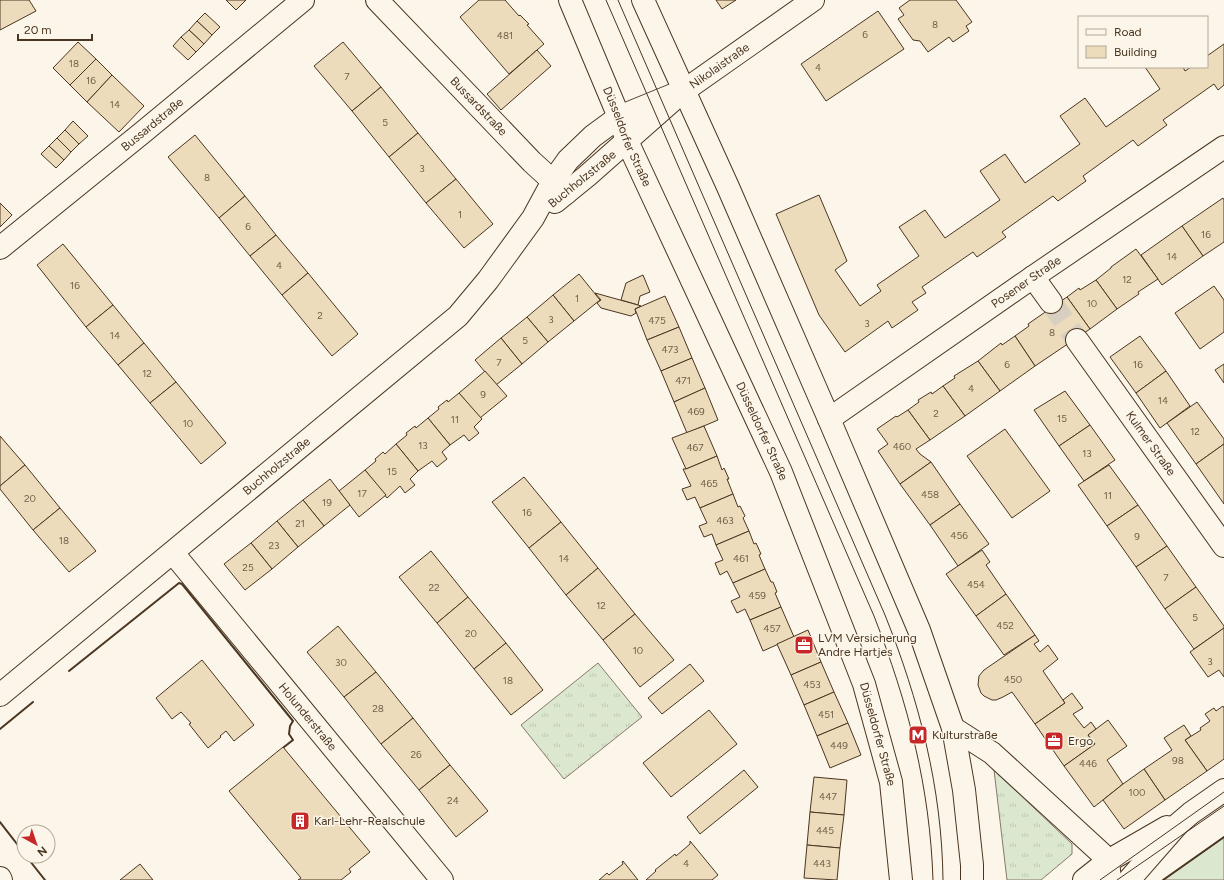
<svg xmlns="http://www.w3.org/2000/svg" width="1224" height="880" font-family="Figtree,sans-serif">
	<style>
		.grass { fill: url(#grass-tufts); stroke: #887966 }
		.garden { fill: #dce7d0; stroke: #887966 }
		.building { fill: #ecdcbc; stroke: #4a3520 }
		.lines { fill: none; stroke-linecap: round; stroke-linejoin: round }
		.street-tunnel { stroke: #d8cfc1; stroke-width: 22; stroke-dasharray: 22 11; stroke-linecap: butt }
		.street-casing { stroke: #4a3520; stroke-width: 24 }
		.secondary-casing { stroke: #4a3520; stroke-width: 24 }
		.street { stroke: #fbf6e9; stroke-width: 22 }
		.secondary { stroke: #fbf6e9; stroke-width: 22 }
		.tram { stroke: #4a3520; stroke-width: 1 }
		.wall { stroke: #4a3520; stroke-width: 2 }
		.labels { text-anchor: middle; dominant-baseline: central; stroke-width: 3; stroke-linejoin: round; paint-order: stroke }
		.number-label { font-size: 10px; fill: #725f47 }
		.street-label { font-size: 12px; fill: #4a3520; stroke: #fbf6e9 }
		.poi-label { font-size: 12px; fill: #4a3520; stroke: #fbf6e9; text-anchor: start }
	</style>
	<defs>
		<pattern id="grass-tufts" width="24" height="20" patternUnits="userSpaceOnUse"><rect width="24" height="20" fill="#dce7d0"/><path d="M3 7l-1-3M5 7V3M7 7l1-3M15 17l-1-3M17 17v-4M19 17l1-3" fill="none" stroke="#bec7b2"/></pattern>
	</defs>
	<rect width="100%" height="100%" fill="#fbf6e9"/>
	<!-- grass -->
	<g class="grass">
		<polygon points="598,663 642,717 564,779 521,725"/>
		<polygon points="994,770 1072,844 1072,854 1041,880 1007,880"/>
	</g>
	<!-- garden -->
	<polygon class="garden" points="1224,837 1224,880 1163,880"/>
	<!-- building -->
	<g class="building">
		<polygon points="0,0 29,0 36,11 0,30"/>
		<polygon points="226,0 246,0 236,10"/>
		<polygon points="479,0 505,0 519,16 520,15 529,24 527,25 544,44 509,74 460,17"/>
		<polygon points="716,0 736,0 722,9"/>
		<polygon points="910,0 956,0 972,22 966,26 969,31 953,42 949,37 928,52 920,41 913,40 898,19 904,15 899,8"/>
		<polygon points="878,11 904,49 826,101 801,64"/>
		<polygon points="205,13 220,27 212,35 197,21"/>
		<polygon points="197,21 212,35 204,44 189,30"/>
		<polygon points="189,30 204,44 196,52 181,37"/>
		<polygon points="181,37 196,52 188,60 173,46"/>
		<polygon points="78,42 96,59 70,85 53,68"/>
		<polygon points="343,42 381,87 352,111 314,66"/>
		<polygon points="1224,44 1224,85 1218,90 1214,84 1163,120 1167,125 1138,146 1133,140 1083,176 1086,181 1058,201 1053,196 1002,232 1006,237 977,257 973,252 922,287 926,293 912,302 918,310 892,328 888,321 845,352 819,315 776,214 819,195 847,261 835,270 860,306 881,291 877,285 919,256 899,227 925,210 945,238 1000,200 980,171 1005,154 1025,183 1080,144 1060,116 1085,98 1106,127 1160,89 1145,67 1183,67 1185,71 1191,67 1207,67 1207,56"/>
		<polygon points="537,50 551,66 501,110 487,94"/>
		<polygon points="96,59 112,75 87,102 70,85"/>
		<polygon points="112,75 144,106 119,132 87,102"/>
		<polygon points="381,87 418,133 389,157 352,111"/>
		<polygon points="73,121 88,136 79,144 65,130"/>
		<polygon points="65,130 79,144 71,152 57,138"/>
		<polygon points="418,133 456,179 426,203 389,157"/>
		<polygon points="195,135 245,196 219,218 168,157"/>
		<polygon points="57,138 71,152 64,160 49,146"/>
		<polygon points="49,146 64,160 56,168 41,154"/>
		<polygon points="456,179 493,224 464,248 426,203"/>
		<polygon points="245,196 276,235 250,256 219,218"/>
		<polygon points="1223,198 1224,200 1224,242 1203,256 1182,226"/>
		<polygon points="0,203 12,215 0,227"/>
		<polygon points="1182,226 1203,256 1162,285 1141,255"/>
		<polygon points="276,235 308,273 282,295 250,256"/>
		<polygon points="63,244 113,305 86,327 37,265"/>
		<polygon points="1136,249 1158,279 1138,292 1139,294 1117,309 1096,280 1111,268 1111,267"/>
		<polygon points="308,273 358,334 332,356 282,295"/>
		<polygon points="579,274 600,300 574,321 553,295"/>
		<polygon points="643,275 650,292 640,296 638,305 621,300 626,283"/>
		<polygon points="1096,280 1117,309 1090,329 1067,297 1079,288 1080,290"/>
		<polygon points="1214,286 1224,300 1224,332 1200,349 1175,313"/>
		<polygon points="595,293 638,305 641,306 635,309 636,313 631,316 601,308 597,303 601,300"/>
		<polygon points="553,295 574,321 548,342 527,317"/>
		<polygon points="665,296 679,327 647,340 635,309"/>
		<polygon points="1067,297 1090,329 1035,366 1015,336 1029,326 1028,324"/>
		<polygon points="113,305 144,343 118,365 86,327"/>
		<polygon points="527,317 548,342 522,364 501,338"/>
		<polygon points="679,327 692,358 661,371 647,340"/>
		<polygon points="1015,336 1035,366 1000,391 978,361 1001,343 1002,345"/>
		<polygon points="1140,336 1166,371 1136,393 1110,357"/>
		<polygon points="501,338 522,364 496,385 475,360"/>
		<polygon points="144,343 176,382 150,403 118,365"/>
		<polygon points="692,358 705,388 674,402 661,371"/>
		<polygon points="978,361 1000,391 965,416 943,386 955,378 954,376"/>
		<polygon points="1224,364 1224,383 1215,370"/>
		<polygon points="485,371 507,396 480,418 459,393"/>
		<polygon points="1166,371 1190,406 1160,428 1136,393"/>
		<polygon points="176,382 226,443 201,464 150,403"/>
		<polygon points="943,386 965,416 930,440 908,410 919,402 918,400 931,392 932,394"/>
		<polygon points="705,388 718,420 687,433 674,402"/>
		<polygon points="1065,391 1090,425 1059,446 1034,410"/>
		<polygon points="459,393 482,419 474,427 479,433 469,441 464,435 450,445 428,418 439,409 438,407 447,400 448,402"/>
		<polygon points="1197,402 1224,439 1224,444 1196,464 1167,423"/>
		<polygon points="908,410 930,440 916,449 920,454 931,462 900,484 878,451 888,444 877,429 896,416 897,417"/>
		<polygon points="428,418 450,445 442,452 447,459 437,467 432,461 418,471 396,444 407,435 406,433 415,426 416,428"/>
		<polygon points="1090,425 1115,460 1084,481 1059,446"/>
		<polygon points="704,426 717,456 686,469 672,438"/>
		<polygon points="1005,429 1050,491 1012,518 967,456"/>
		<polygon points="0,436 25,465 0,486"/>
		<polygon points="396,444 418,471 410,479 415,485 405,493 400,486 387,498 365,470 376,461 375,459 383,452 385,454"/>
		<polygon points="1224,444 1224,504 1196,464"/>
		<polygon points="717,456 722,470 724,468 729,479 727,479 733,494 700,508 695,497 687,500 682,489 691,486 683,469 686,469"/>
		<polygon points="931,462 960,504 930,525 900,484"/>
		<polygon points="25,465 60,508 33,530 0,489 0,486"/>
		<polygon points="1109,465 1138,505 1107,526 1078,485"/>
		<polygon points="365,470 386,495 359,517 339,491"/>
		<polygon points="524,477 561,522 529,548 492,502"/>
		<polygon points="330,479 350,505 324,526 303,500"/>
		<polygon points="733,494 738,507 740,506 745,516 743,518 749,531 716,545 712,534 704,537 699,526 707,523 700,508"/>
		<polygon points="303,500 324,526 298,547 277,521"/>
		<polygon points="960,504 989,544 958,566 930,525"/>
		<polygon points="1138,505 1167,546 1136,567 1107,526"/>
		<polygon points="60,508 96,551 69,572 33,530"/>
		<polygon points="277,521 298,547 272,569 251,543"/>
		<polygon points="561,522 598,568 566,595 529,548"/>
		<polygon points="749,531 754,544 756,543 761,554 759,555 765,569 733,583 727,571 720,575 715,563 723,560 716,545"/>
		<polygon points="251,543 272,569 245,590 224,564"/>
		<polygon points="1167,546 1196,587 1165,609 1136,567"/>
		<polygon points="982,550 990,562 986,565 1006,594 976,616 946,574"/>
		<polygon points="431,551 468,597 437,623 399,577"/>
		<polygon points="598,568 635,614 603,640 566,595"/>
		<polygon points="765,569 771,582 773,582 777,592 775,593 781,607 750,620 745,609 737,613 731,601 740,597 733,583"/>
		<polygon points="1196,587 1224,626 1224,628 1194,649 1165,609"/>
		<polygon points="1006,594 1035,635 1004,655 976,616"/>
		<polygon points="468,597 506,643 474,669 437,623"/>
		<polygon points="781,607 794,637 763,651 750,620"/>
		<polygon points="635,614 674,660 640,687 603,640"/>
		<polygon points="338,626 376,672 344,697 307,652"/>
		<polygon points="1224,628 1224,677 1219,670 1208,677 1190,652"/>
		<polygon points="808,630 821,662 791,675 777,644"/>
		<polygon points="1035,635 1039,641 1034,644 1040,652 1048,645 1058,659 1043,671 1065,703 1035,724 1012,692 1003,697 996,700 992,700 984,696 981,693 978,685 979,676 984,670"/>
		<polygon points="506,643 543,690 511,715 474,669"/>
		<polygon points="202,660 254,725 234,741 226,731 220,736 221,737 208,748 189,724 191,723 181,712 172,719 156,698"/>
		<polygon points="821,662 834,692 804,705 791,675"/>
		<polygon points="690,664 704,681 662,714 648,698"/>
		<polygon points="376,672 413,718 381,744 344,697"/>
		<polygon points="834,692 848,723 817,736 804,705"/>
		<polygon points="1072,693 1083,708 1073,714 1084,728 1091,722 1096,729 1088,735 1095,744 1064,766 1035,724 1065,703 1063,700"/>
		<polygon points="1223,706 1224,708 1224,759 1207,771 1185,740 1201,730 1200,728 1210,721 1205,714 1214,708 1216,711"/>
		<polygon points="709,710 737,744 671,797 643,763"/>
		<polygon points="413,718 450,765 419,790 381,744"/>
		<polygon points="1108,720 1127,746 1107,760 1123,784 1094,807 1064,766 1095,744 1088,735"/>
		<polygon points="848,723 861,755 830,768 817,736"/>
		<polygon points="1184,725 1191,736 1185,740 1207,771 1165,800 1144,769 1172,750 1164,738"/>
		<polygon points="283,747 370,852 349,869 351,872 341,880 298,880 301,878 229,791"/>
		<polygon points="450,765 488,811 456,837 419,790"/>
		<polygon points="1144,769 1165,800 1124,829 1103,800 1123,784"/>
		<polygon points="744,770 758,787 700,834 687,817"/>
		<polygon points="814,777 847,780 844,815 810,812"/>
		<polygon points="810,812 844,815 840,848 807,845"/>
		<polygon points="690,841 718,875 712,880 646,880 656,871 655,870 675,854 676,856 690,844"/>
		<polygon points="807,845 840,848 837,880 804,878"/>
		<polygon points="623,861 638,880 599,880 607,873 609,875 623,864 622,862"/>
		<polygon points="140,864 153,880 120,880"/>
	</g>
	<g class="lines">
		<!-- street-tunnel -->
		<polyline class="street-tunnel" points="1051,302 1077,340"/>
		<defs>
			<g id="street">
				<path id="s1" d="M377 0 532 162 566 193"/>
				<polyline points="555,202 587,176 673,100"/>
				<path id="s2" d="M0 248 142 133 303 0"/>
				<polyline points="1033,277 1051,302"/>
				<path id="s3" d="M1077 340 1224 546"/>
				<path id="s4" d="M829 419 1033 277 1224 147"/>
				<path id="s5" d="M173 553 442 880"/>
				<path id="s6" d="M0 695 458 316 488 280 533 218 553 181 568 160 593 136 619 117 685 90 813 0"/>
				<polyline points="953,728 992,753 1101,853 1108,861 1110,880"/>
				<polyline points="0,878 1,880"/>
				<polyline points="1084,880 1108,861 1167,827"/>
				<polyline points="1129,880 1177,825 1191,813 1224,790"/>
			</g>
			<g id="secondary">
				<path id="s7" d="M570 0 619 117 627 141 781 472 864 684 891 782 901 880"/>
				<polyline points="643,0 728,187 829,419 919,630 953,728 964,790 972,865 972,880"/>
			</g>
		</defs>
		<!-- street casing -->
		<use href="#street" class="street-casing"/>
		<!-- secondary casing -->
		<use href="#secondary" class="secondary-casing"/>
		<!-- street -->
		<use href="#street" class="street"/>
		<!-- secondary -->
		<use href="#secondary" class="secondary"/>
		<!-- tram -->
		<g class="tram">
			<path d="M606 0 874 616C908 703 930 787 933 880"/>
			<path d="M618 0 885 615C919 700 942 788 943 880"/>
			<polyline points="1100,880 1224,792"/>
			<polyline points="1117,880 1224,806"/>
		</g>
		<!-- wall -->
		<g class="wall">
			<polyline points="69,671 179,583 182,584 293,721 290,726 289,734 293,740 284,747"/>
			<polyline points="0,729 33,702"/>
			<polyline points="0,822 24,853"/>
			<polyline points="26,856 45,880"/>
			<polyline points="1163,880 1224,837"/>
		</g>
	</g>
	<!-- icons -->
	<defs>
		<symbol id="office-square" viewBox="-11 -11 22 22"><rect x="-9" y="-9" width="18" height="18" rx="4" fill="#c62828" stroke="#fbf6e9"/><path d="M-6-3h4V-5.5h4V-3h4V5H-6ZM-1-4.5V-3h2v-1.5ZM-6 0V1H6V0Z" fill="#fff"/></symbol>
		<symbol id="metro-square" viewBox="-11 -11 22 22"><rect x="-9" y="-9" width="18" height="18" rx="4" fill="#c62828" stroke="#fbf6e9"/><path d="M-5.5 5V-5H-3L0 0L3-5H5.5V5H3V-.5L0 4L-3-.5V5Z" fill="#fff"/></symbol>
		<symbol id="building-square" viewBox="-11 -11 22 22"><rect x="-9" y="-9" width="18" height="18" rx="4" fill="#c62828" stroke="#fbf6e9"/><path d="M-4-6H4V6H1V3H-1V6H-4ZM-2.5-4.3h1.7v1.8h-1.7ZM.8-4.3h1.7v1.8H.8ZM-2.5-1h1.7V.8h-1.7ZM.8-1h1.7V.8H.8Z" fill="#fff"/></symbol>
	</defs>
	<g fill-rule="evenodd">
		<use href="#office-square" x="793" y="634" width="22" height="22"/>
		<use href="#metro-square" x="907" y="724" width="22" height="22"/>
		<use href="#office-square" x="1043" y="730" width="22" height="22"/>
		<use href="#building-square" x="289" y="810" width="22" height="22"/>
	</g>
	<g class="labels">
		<!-- number labels -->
		<g class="number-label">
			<text x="935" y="24">8</text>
			<text x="865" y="34">6</text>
			<text x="505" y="35">481</text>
			<text x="74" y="63">18</text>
			<text x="818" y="67">4</text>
			<text x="347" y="76">7</text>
			<text x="91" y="80">16</text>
			<text x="115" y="104">14</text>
			<text x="385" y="122">5</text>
			<text x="422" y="168">3</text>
			<text x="207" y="177">8</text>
			<text x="460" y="214">1</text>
			<text x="248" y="226">6</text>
			<text x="1206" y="234">16</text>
			<text x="1172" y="256">14</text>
			<text x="279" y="265">4</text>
			<text x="1127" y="279">12</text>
			<text x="75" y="285">16</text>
			<text x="577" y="298">1</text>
			<text x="1092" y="303">10</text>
			<text x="320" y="315">2</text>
			<text x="551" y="319">3</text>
			<text x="657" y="320">475</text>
			<text x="867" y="323">3</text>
			<text x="1052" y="332">8</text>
			<text x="115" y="335">14</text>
			<text x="525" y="340">5</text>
			<text x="670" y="349">473</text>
			<text x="499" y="362">7</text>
			<text x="1007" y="364">6</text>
			<text x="1138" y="364">16</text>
			<text x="147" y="373">12</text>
			<text x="683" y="380">471</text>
			<text x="971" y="388">4</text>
			<text x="483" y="394">9</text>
			<text x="1163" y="400">14</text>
			<text x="696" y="411">469</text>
			<text x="936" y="413">2</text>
			<text x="1062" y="418">15</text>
			<text x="455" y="419">11</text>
			<text x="188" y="423">10</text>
			<text x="1195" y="431">12</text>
			<text x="423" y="445">13</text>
			<text x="902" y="446">460</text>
			<text x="695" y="447">467</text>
			<text x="1087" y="453">13</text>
			<text x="392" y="471">15</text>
			<text x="709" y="483">465</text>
			<text x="362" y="493">17</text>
			<text x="930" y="494">458</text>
			<text x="1108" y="495">11</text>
			<text x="30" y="498">20</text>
			<text x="327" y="502">19</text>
			<text x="527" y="512">16</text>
			<text x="725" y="520">463</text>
			<text x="300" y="523">21</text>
			<text x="959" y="535">456</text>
			<text x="1137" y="536">9</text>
			<text x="64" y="540">18</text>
			<text x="274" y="545">23</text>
			<text x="564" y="558">14</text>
			<text x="741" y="558">461</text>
			<text x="248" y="567">25</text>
			<text x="1166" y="577">7</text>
			<text x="976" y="584">454</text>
			<text x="434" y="587">22</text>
			<text x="757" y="595">459</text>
			<text x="601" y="605">12</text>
			<text x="1195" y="617">5</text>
			<text x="1005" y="625">452</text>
			<text x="772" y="628">457</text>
			<text x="471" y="633">20</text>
			<text x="638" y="650">10</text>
			<text x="1210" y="661">3</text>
			<text x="341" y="662">30</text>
			<text x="1013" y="679">450</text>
			<text x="508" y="680">18</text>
			<text x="812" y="684">453</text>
			<text x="378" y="708">28</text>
			<text x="826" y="714">451</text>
			<text x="839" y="745">449</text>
			<text x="416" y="754">26</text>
			<text x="1178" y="760">98</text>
			<text x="1088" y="763">446</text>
			<text x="1137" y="792">100</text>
			<text x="828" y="796">447</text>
			<text x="453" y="800">24</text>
			<text x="825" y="830">445</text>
			<text x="686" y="863">4</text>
			<text x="822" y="863">443</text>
		</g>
		<!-- street labels -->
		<g class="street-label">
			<text stroke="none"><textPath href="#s6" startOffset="966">Nikolaistraße</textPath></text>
			<text stroke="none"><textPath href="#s1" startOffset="147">Bussardstraße</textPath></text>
			<text stroke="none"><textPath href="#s2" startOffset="196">Bussardstraße</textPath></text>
			<text stroke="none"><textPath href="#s7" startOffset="148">Düsseldorfer Straße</textPath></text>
			<text transform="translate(582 179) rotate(-39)">Buchholzstraße</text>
			<text stroke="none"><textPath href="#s4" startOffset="240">Posener Straße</textPath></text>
			<text stroke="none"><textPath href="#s7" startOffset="472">Düsseldorfer Straße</textPath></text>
			<text stroke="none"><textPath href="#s3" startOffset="127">Kulmer Straße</textPath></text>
			<text stroke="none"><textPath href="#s6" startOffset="359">Buchholzstraße</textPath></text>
			<text stroke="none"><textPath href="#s5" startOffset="212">Holunderstraße</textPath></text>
			<text stroke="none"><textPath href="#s7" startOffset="797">Düsseldorfer Straße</textPath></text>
		</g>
		<!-- poi labels -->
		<g class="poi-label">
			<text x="818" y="638">LVM Versicherung<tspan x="818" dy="14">Andre Hartjes</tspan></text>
			<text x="932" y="735">Kulturstraße</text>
			<text x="1068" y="741">Ergo</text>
			<text x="314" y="821">Karl-Lehr-Realschule</text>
		</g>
	</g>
	<!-- legend -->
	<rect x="1078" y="16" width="130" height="52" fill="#fbf6e9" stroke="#b4a999"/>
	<rect x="1086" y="29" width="20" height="6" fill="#fbf6e9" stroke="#b4a999"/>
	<text x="1114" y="36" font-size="12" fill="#4a3520">Road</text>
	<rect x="1086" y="46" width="20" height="12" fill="#ecdcbc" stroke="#b4a999"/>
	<text x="1114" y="56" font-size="12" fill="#4a3520">Building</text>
	<!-- north arrow -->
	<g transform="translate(36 844) rotate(140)"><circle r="19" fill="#fbf6e9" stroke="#b4a999"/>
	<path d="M0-3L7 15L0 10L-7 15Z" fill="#c62828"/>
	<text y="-6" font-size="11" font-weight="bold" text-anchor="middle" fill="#4a3520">N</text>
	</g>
	<!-- scale -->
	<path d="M18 34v6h74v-6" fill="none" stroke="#4a3520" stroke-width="2"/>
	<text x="24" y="34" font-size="12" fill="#4a3520" stroke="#fbf6e9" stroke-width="3" paint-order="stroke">20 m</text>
</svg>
